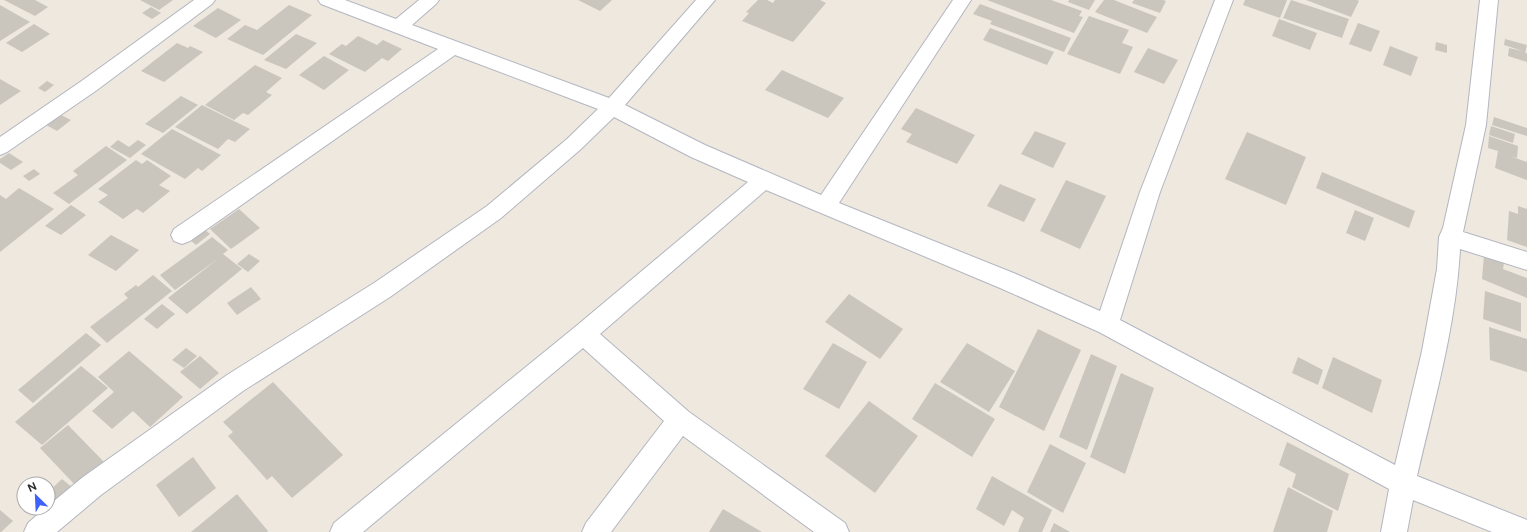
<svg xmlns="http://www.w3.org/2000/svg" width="1527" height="532" font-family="Figtree,sans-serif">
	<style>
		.building { fill: #cac6bd }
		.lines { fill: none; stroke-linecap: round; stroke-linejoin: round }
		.minor-casing { stroke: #b3b6c0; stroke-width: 2 }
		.minor { fill: #fff; fill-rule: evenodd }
	</style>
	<rect width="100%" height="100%" fill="#eee8df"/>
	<!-- building -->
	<g class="building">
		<polygon points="4,0 35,0 48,7 35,16"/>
		<polygon points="140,0 173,0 159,10"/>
		<polygon points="578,0 612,0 600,11"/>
		<polygon points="758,0 767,0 773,3 775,0 820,0 826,3 793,42 742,21 749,13 746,12"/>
		<polygon points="987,0 1051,0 1082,11 1079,16 1083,17 1074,33"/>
		<polygon points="1069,0 1095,0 1089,10 1068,2"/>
		<polygon points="1104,0 1114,0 1157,17 1147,33 1095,12"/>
		<polygon points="1134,0 1163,0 1166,1 1160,13 1132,3"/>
		<polygon points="1245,0 1287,0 1280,18 1243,5"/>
		<polygon points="1291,0 1349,19 1342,38 1283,18"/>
		<polygon points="1306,0 1357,0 1359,1 1351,17"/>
		<polygon points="980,4 1071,38 1064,52 990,24 992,21 973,14"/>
		<polygon points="0,5 30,22 0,41"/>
		<polygon points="289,5 312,15 263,55 227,39 245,25 257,30"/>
		<polygon points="151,7 161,13 152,19 142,13"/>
		<polygon points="218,8 241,20 216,38 193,26"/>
		<polygon points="1089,16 1129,30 1122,43 1133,47 1120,74 1067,54"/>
		<polygon points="1279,19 1317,33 1310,50 1272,36"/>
		<polygon points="1358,23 1380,31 1371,52 1349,44"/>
		<polygon points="34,24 50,34 22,52 6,43"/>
		<polygon points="990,28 1054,52 1047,65 983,40"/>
		<polygon points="296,34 317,43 286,69 264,60"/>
		<polygon points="358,36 377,45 383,40 402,49 388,61 382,58 365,72 329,54 342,44 346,46"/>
		<polygon points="1505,39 1527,45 1525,53 1527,53 1527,62 1508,56 1509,48 1523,51 1504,45"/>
		<polygon points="1436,42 1447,45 1447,53 1435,50"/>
		<polygon points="177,43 188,48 190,46 203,52 164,82 141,71"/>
		<polygon points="1390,46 1418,57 1411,76 1383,65"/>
		<polygon points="1148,48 1178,60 1164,84 1134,72"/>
		<polygon points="324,56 349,70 324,90 299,75"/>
		<polygon points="255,65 282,78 266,92 272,95 248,115 243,113 234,120 205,105"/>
		<polygon points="782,70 844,98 828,118 765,90"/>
		<polygon points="0,79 21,91 0,105"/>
		<polygon points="47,81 54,85 45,92 38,88"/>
		<polygon points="181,96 198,105 163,133 145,124"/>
		<polygon points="202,105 250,129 235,142 228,139 218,149 175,127"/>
		<polygon points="916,108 975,135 957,164 906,142 912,134 901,129"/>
		<polygon points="59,114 71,120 57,131 46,125"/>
		<polygon points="1494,117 1527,128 1527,136 1492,125"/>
		<polygon points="1491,126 1515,134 1513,143 1489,135"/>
		<polygon points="172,129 221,155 202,171 198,168 185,179 141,154"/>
		<polygon points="1035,131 1066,143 1053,168 1021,154"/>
		<polygon points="1247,132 1306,157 1286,205 1225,179"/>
		<polygon points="1489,136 1518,146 1517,158 1510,156 1527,162 1527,180 1495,168 1498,151 1488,148"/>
		<polygon points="118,140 129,147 138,140 146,145 130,158 110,147"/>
		<polygon points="106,146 127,160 69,204 53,193 78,175 73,171"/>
		<polygon points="9,153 23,162 11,170 0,163 0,159"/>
		<polygon points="136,160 142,164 147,160 171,176 159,185 170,191 143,213 137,209 123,219 98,202 108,195 98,189"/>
		<polygon points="34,169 40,174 29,181 23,176"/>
		<polygon points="1322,172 1415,211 1409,228 1316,188"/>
		<polygon points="1066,180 1106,196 1080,249 1040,231"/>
		<polygon points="1000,184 1036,199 1024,222 987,206"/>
		<polygon points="19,188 54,209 0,252 0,195 6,199"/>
		<polygon points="71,205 86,215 61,235 45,226"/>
		<polygon points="1518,206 1527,209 1527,247 1507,240 1509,211 1518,214"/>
		<polygon points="239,209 260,228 231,249 210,229"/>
		<polygon points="1355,210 1374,218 1365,241 1346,233"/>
		<polygon points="204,229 210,234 196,245 190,240"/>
		<polygon points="111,235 139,250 116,271 88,255"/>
		<polygon points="212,237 228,250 223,254 242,269 187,314 168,298 219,258 175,290 160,275"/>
		<polygon points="249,254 260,261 248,272 237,264"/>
		<polygon points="1484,255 1504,263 1503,269 1527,278 1527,298 1482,279"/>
		<polygon points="153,275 172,291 107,343 90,327 128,298 124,294 136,285 138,287"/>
		<polygon points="251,287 261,299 237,315 227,303"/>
		<polygon points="1485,291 1521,303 1521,332 1483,319"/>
		<polygon points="849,294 903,329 880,359 825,322"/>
		<polygon points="162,304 175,314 157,329 144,319"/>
		<polygon points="1489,327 1527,339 1527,372 1490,360"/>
		<polygon points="1038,329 1081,350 1044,431 999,407"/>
		<polygon points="86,333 101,345 33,403 18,390"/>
		<polygon points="833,343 867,362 839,409 803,389"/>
		<polygon points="967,343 1015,371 989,412 940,382"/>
		<polygon points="186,348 197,356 184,368 172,360"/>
		<polygon points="129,351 183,397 150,427 133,411 112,429 92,411 114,392 98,377"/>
		<polygon points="1091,354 1117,366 1087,450 1059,437"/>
		<polygon points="200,356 219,373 200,389 180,372"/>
		<polygon points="1298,357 1323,370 1318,385 1292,373"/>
		<polygon points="1333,357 1382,380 1372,413 1322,388"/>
		<polygon points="81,366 108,388 42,445 15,422"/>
		<polygon points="1121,373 1154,388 1125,474 1090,457"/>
		<polygon points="273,382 343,455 292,498 272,476 267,480 228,436 233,432 223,422"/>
		<polygon points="935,383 995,419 972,457 912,419"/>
		<polygon points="869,401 918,436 875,493 825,456"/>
		<polygon points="68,425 104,462 76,486 40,448"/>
		<polygon points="1287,442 1349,474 1338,511 1292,487 1296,474 1279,465"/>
		<polygon points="1050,444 1086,463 1063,513 1027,492"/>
		<polygon points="193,457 216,488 179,517 156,485"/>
		<polygon points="992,476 1052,510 1042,532 1018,532 1024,518 1012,510 1004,526 976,509"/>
		<polygon points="62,479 73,488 52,507 48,503 48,492"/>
		<polygon points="1288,487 1333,511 1327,532 1273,532"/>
		<polygon points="237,494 268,531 267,532 191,532"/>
		<polygon points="723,509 762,532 709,532"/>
		<polygon points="0,510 13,521 1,532 0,532"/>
		<polygon points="1054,523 1070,532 1050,532"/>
	</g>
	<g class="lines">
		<defs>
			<g id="minor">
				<polygon points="194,0 215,0 212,4 97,90 7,152 0,155 0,137 83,80"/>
				<path d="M318 0H345L396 19 419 0H439L436 4 412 25 609 98 696 0H715L625 105 705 145 821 195 953 0H971L839 203 1016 274 1100 311 1140 192 1215 0H1233L1160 192 1120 320 1395 465 1422 351 1437 269 1439 237 1443 228 1466 125 1480 0H1498L1486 125 1463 232 1527 252V270L1460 249C1456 326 1434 402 1417 476L1527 520V532H1492L1413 500 1407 532H1381L1389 489 1099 332 1000 288 766 190 600 334 689 412 845 523 849 532H814L683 436 611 532H582L586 523 664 421 583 348 363 532H330L334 523 575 327 748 182 691 157 614 117 581 149 501 218 390 297 243 391 101 495 57 532H24L28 523 45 508H48V506L83 477 227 375 374 283 487 206 567 139 598 109 455 55 190 241 182 244 174 241 171 235 174 229 438 49 321 4Z"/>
			</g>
		</defs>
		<!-- minor casing -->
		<use href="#minor" class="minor-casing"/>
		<!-- minor -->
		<use href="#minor" class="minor"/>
	</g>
	<!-- north arrow -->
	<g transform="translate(36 496) rotate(336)"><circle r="19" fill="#ffffff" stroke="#ababab"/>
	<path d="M0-3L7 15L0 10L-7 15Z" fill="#3e62fc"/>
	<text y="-6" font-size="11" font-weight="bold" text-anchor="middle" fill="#2d2d2d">N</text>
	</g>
</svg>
